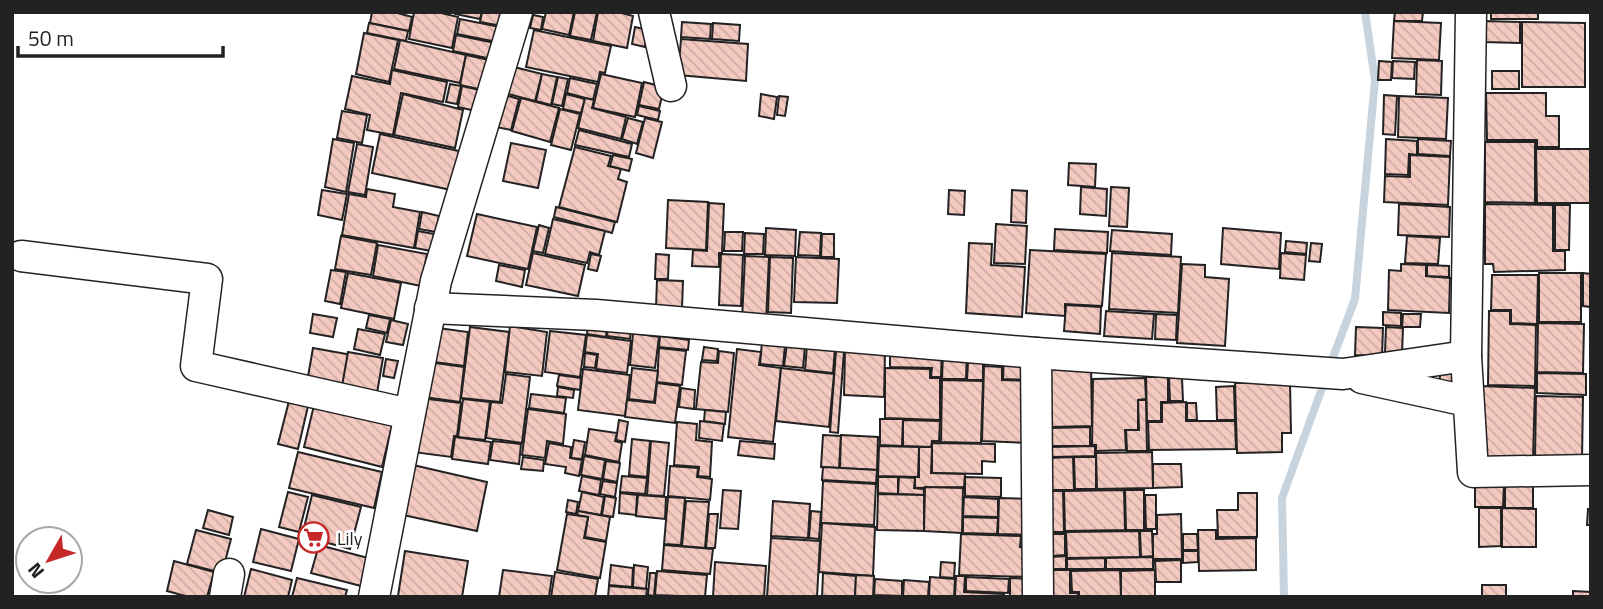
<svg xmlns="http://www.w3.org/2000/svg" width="1603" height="609" font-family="'Titillium Web',sans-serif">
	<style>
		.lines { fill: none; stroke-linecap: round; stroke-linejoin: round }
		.stream { stroke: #c7d3dd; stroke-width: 8 }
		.building { fill: url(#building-back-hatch); stroke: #222; stroke-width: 2 }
		.minor-casing { stroke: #222; stroke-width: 33 }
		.minor { stroke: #fff; stroke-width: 30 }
		.labels { text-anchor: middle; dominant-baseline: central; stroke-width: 5; stroke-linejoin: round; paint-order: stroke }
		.poi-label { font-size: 18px; fill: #222; stroke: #fff; text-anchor: start }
	</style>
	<defs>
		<pattern id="building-back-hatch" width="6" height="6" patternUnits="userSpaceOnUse" patternTransform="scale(1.75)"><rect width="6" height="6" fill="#f3c9c0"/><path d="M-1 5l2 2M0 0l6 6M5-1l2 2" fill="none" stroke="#d0aca5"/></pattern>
	</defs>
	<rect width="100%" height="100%" fill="#fff"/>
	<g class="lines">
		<!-- stream -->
		<g class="stream">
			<polyline points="1329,368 1355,299 1375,80 1365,12"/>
			<polyline points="1284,597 1282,498 1325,380"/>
		</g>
	</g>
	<!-- building -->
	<g class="building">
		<polygon points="372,12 394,12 412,17 409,31 370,23"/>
		<polygon points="414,12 437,12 458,17 452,48 409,39"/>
		<polygon points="455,12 482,12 480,19 455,14"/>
		<polygon points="482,12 504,12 502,26 480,22"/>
		<polygon points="546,12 574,12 569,35 542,29"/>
		<polygon points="575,12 597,12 591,40 570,36"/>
		<polygon points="598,12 618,12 633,16 627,48 593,41"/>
		<polygon points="1395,12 1423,12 1422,21 1394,21"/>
		<rect x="1491" y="12" width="47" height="7"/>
		<polygon points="533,15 543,17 541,30 530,28"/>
		<polygon points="460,19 500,27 497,42 457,34"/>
		<polygon points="1394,21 1441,23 1439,60 1392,58"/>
		<polygon points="1483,21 1520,22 1520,43 1483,42"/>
		<polygon points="682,22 711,24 710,39 681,37"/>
		<polygon points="1522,22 1585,23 1585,87 1522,87"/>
		<polygon points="369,23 408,31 406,41 367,33"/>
		<polygon points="713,23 740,25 739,41 712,39"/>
		<polygon points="635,27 648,30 645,47 632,44"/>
		<polygon points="534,30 611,46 605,73 600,72 598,82 526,67"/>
		<polygon points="364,33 398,40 389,82 356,74"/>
		<polygon points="456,35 495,43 492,59 453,51"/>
		<polygon points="681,39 748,44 746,81 678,75"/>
		<polygon points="400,40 466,55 460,83 394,69"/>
		<polygon points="466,55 489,60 483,90 460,85"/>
		<polygon points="1417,60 1442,61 1441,95 1416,94"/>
		<polygon points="1379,61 1392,62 1391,80 1378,80"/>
		<polygon points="1393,61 1415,62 1414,79 1392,78"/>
		<polygon points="514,67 542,74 535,101 508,94"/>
		<polygon points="392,70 447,82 443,102 401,93 393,135 367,130 370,115 345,109 352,76 390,84"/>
		<rect x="1492" y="71" width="27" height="18"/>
		<polygon points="542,74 557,77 551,105 536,101"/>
		<polygon points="601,74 642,83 635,117 593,108"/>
		<polygon points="558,77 568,79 562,106 552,104"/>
		<polygon points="570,78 597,84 593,100 567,93"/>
		<polygon points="644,82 664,87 659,109 639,105"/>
		<polygon points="450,84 461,86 457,104 446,102"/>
		<polygon points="462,86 484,91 480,112 458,107"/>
		<polygon points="1486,93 1546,93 1546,116 1559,116 1559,147 1537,147 1537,140 1487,140"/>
		<polygon points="403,94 463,110 455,148 394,135"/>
		<polygon points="566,94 585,99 581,113 563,109"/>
		<polygon points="761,94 777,97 774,119 759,116"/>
		<polygon points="505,95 519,99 511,130 496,127"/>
		<polygon points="1384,95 1397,96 1395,135 1383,134"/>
		<polygon points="779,96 788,97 785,116 777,115"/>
		<polygon points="1399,96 1448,98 1446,139 1398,137"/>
		<polygon points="521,98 559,108 550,142 512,131"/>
		<polygon points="585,98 594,100 592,108 626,117 621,139 578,128"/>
		<polygon points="639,106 660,111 658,120 637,115"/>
		<polygon points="560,109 580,114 571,150 551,145"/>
		<polygon points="342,111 367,115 362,143 337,138"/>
		<polygon points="628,118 643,122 637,144 622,139"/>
		<polygon points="645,118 662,122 653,158 636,153"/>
		<polygon points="579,130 632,144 629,157 575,145"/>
		<polygon points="380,134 459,151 451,190 372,173"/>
		<polygon points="333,139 354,143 346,192 325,187"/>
		<polygon points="1386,139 1417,141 1417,155 1409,154 1408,175 1385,174"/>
		<polygon points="1418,139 1451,141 1450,156 1418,154"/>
		<polygon points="1485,142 1535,142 1535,203 1485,202"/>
		<polygon points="511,143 546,150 538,188 503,181"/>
		<polygon points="357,144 373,147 365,195 348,192"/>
		<polygon points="575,147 611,156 608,166 621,169 618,179 627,182 617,222 559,207"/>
		<polygon points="1536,149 1591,149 1591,203 1537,203"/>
		<polygon points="613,155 632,159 629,171 610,166"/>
		<polygon points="1410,155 1450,157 1448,205 1384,202 1385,176 1410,177"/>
		<polygon points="1069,163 1096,164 1095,187 1068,185"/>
		<polygon points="1081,187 1107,189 1106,216 1080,214"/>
		<polygon points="1111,187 1129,188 1127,227 1109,226"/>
		<polygon points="367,189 395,194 393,207 420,212 414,248 342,235 349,194 366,197"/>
		<polygon points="322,190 347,194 342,220 318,215"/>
		<polygon points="949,190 965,191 964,215 948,214"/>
		<polygon points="1012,190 1027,191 1026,223 1011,222"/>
		<polygon points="668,200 708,202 706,250 666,248"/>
		<polygon points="709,203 724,204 722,253 719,253 719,267 692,266 693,250 707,251"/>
		<polygon points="1399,204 1450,207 1449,237 1398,235"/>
		<polygon points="1485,204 1553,205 1553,251 1565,251 1565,270 1494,272 1493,264 1485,264"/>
		<polygon points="1555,205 1570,205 1569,250 1555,250"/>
		<polygon points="556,207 615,222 612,233 554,217"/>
		<polygon points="422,212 439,216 436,232 419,229"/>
		<polygon points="477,214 537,227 528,269 467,256"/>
		<polygon points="553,219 605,231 599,255 590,252 587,263 545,254"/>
		<polygon points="996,224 1027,226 1025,264 994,263"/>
		<polygon points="539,225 549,228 543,253 533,251"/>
		<polygon points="766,228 796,230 795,256 765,255"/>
		<polygon points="1223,228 1281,233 1279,269 1221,264"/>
		<polygon points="1055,229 1108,232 1107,253 1054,250"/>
		<polygon points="1112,230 1172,234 1171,255 1110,251"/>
		<polygon points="418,231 434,234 431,251 415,248"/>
		<polygon points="725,232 743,232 742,251 724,251"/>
		<polygon points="800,232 821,233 820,256 798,255"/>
		<polygon points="745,233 764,234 763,254 744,254"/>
		<polygon points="822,234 834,234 834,257 821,257"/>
		<polygon points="341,236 377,243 371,275 335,269"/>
		<polygon points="1407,236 1440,238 1438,264 1405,263"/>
		<polygon points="1286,241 1307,243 1306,254 1285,252"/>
		<polygon points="969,243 992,244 991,265 1025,267 1022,317 966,313"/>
		<polygon points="1311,243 1322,244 1320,262 1309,261"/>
		<polygon points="378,245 427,254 421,286 373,276"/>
		<polygon points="1030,250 1106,254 1102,306 1065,304 1065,316 1026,313"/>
		<polygon points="533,253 585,265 578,296 526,285"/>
		<polygon points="1112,253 1181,257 1178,313 1109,309"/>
		<polygon points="1281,253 1306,255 1304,280 1280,278"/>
		<polygon points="591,254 601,256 597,271 588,269"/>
		<polygon points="656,254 669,255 668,279 655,279"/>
		<polygon points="721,254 743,255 741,306 719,305"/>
		<polygon points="745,256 769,257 766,322 742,321"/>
		<polygon points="770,257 793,258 791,313 768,312"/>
		<polygon points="796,257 839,259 837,303 794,302"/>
		<polygon points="1182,264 1205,265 1205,277 1229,279 1225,346 1177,343"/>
		<polygon points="1401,264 1426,265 1426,276 1450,278 1449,313 1388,310 1389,270 1401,271"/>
		<polygon points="499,265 525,270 522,287 496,281"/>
		<polygon points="1427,265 1449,266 1449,277 1427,276"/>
		<polygon points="331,270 346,272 340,304 325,301"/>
		<polygon points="348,273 401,283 394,319 341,308"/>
		<rect x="1539" y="273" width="42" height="49"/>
		<polygon points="1583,273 1591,274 1591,307 1583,306"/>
		<polygon points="1492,275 1538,275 1537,324 1511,323 1511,310 1491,310"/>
		<polygon points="657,280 683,281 682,308 656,307"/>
		<polygon points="1066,305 1101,307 1100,334 1064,331"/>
		<polygon points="1106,311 1154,314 1152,339 1104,336"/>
		<polygon points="1489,311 1510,311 1510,324 1536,325 1535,386 1488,385"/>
		<polygon points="1383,312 1401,313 1401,326 1383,325"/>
		<polygon points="313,314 337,318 333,337 310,333"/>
		<polygon points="1156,314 1177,315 1176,340 1155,339"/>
		<polygon points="1403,314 1421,314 1420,327 1402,327"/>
		<polygon points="369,315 390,319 387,333 366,328"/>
		<polygon points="391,320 408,324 403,345 386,342"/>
		<polygon points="1538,323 1584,324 1583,373 1537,372"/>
		<polygon points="588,324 607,326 606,337 587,334"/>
		<polygon points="510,326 547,332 542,376 505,372"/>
		<polygon points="431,327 468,332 464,366 427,361"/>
		<polygon points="470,327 509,332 500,402 461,398"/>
		<polygon points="608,327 631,330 630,339 607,336"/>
		<polygon points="1356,327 1383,328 1382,356 1355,355"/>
		<polygon points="1386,327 1403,328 1402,353 1385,352"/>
		<polygon points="358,329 385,334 380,355 354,349"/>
		<polygon points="550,331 586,335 580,377 545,372"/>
		<polygon points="633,333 659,337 655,368 630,365"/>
		<polygon points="587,335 631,341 627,373 596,369 598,354 585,352"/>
		<polygon points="660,336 689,340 688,350 659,347"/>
		<polygon points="762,342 785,345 783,366 760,364"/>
		<polygon points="787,344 805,346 803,368 784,366"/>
		<polygon points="807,345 835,348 833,373 805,370"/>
		<polygon points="704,347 718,349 717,361 702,360"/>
		<polygon points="313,348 358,356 350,395 306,388"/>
		<polygon points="659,348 686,351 682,385 657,382"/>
		<polygon points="890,348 942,349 941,377 931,377 932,368 890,367"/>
		<polygon points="737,349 761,352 759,365 781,368 773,442 728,437"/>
		<polygon points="845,350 885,352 884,397 844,395"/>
		<polygon points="719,351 734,353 728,412 696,409 701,362 718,363"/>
		<polygon points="836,351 844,351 838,433 830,432"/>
		<polygon points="348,352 383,358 376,399 341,392"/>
		<polygon points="585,353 597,355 595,368 584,367"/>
		<polygon points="943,353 967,353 966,379 942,379"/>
		<polygon points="1004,356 1030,357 1029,380 1003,379"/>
		<polygon points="386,359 398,361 394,378 383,376"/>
		<polygon points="428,362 464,367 460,402 424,397"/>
		<polygon points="968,362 983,362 983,380 967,380"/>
		<polygon points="1091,364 1092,426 1051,427 1050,365"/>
		<polygon points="984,366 1002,367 1002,380 1029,381 1027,443 982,441"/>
		<polygon points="1441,367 1454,368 1452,386 1439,385"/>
		<polygon points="632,368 658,371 654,402 629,399"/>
		<polygon points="781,368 834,374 829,427 776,421"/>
		<polygon points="885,368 930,369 930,378 940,378 940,420 885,418"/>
		<polygon points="583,369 630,375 625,416 578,410"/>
		<polygon points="1537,373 1586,374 1586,395 1537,393"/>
		<polygon points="506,374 530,377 522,443 486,438 491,402 502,403"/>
		<polygon points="559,375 581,378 580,390 557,386"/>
		<polygon points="1146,377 1168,377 1168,402 1161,402 1161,421 1147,421"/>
		<polygon points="1145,378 1146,399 1138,400 1138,430 1125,430 1126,450 1096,451 1096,445 1092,445 1093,379"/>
		<polygon points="1169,378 1182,378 1183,401 1170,401"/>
		<polygon points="942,380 983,381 981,443 941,442"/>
		<polygon points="1290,382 1291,433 1282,433 1282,452 1237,453 1235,383"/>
		<polygon points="657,383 680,386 675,423 625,417 627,400 655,403"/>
		<polygon points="1234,386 1235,420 1217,420 1216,387"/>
		<polygon points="1480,386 1535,388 1533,459 1479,458"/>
		<polygon points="558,387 574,390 573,398 557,396"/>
		<polygon points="681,388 695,390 694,409 679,407"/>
		<polygon points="531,394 566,398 564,413 529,408"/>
		<polygon points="1536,396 1583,397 1582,460 1535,459"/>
		<polygon points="290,397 309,402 298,449 278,444"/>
		<polygon points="420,398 461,403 457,436 454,436 451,457 413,452"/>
		<polygon points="463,399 490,402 485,440 458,437"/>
		<polygon points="1138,400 1146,400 1147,451 1127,451 1126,430 1139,430"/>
		<polygon points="315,401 393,421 382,467 304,447"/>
		<polygon points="1186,402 1186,421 1235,421 1236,449 1149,450 1148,422 1162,422 1162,403"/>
		<polygon points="1187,403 1196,403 1197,420 1187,420"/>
		<polygon points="528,409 566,414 563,444 547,441 545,458 522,455"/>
		<polygon points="705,410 726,412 725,424 704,421"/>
		<polygon points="880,419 903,419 902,446 880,445"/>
		<polygon points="619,420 628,422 625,442 616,440"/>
		<polygon points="903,420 940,421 939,441 932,441 931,447 903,446"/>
		<polygon points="700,421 724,424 722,441 699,438"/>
		<polygon points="677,422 697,424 696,440 712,442 710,477 698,476 699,467 674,465"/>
		<polygon points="1090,427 1090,446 1052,446 1051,428"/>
		<polygon points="589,429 617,433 615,441 622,443 619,462 585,455"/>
		<polygon points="823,435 841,436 839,468 821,467"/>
		<polygon points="841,435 878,437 877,470 840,468"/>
		<polygon points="455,437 491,442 488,464 452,459"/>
		<polygon points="632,439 650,441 647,477 629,475"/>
		<polygon points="574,440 585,442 582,459 571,458"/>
		<polygon points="493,441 521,444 519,464 490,460"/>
		<polygon points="651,441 669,443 664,496 647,495"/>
		<polygon points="740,441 775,444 774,459 738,455"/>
		<polygon points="549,443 571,447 570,458 582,460 579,476 565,473 566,467 545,464"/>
		<polygon points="932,443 995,444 995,462 982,461 982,474 932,473"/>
		<polygon points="879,446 919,447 918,477 878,476"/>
		<polygon points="1095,446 1095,456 1052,457 1052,447"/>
		<polygon points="919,447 932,447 931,473 965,474 964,487 915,488 915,477 919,477"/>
		<polygon points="298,452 382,472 374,508 289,488"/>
		<polygon points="1152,452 1153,488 1097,489 1096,453"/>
		<polygon points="584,456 605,460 602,479 581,475"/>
		<polygon points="523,457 544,460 543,471 521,469"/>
		<polygon points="1073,457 1074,490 1050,490 1049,458"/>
		<polygon points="1074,457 1096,457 1096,489 1075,489"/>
		<polygon points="606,461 620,463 617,482 603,479"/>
		<polygon points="1153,464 1181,464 1182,487 1153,488"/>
		<polygon points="413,465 487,482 477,531 403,515"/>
		<polygon points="670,466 698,468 697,477 712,479 710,500 668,496"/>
		<polygon points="823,467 877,470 876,483 822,480"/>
		<polygon points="582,476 601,480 599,495 579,491"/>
		<polygon points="622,476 647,478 645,494 620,492"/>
		<polygon points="878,477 898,477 898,494 878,493"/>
		<polygon points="899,477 915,478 914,488 924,489 924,495 898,494"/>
		<polygon points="965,477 1001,478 1001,497 965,496"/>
		<rect x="1505" y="479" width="28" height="29"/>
		<polygon points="603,481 617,483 615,497 600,494"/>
		<polygon points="823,481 876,484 874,525 821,523"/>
		<polygon points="1475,484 1504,484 1503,507 1475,507"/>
		<polygon points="925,487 963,488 962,533 924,531"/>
		<polygon points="723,490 741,491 738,529 720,528"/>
		<polygon points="1124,490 1125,530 1065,531 1064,491"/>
		<polygon points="1125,490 1144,490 1144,530 1126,530"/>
		<polygon points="1049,491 1063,491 1064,532 1050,532"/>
		<polygon points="288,492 308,497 299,532 279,527"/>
		<polygon points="582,492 604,497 601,515 578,511"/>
		<polygon points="620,493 637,495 636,515 619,513"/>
		<polygon points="1238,493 1257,493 1257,537 1218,537 1217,510 1238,510"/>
		<polygon points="878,494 924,495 924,531 877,530"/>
		<polygon points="312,495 361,507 350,549 302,536"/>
		<polygon points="638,495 666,497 665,519 636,516"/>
		<polygon points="1145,495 1156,495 1156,529 1146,529"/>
		<polygon points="605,496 616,498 613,517 602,515"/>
		<polygon points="668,497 685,498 681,545 664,544"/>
		<polygon points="964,497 998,499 998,517 963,516"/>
		<polygon points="999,498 1032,499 1031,535 998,534"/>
		<polygon points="568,500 578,502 576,514 566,512"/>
		<polygon points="686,501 709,502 705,548 682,546"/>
		<polygon points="773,501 810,504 808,538 771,536"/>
		<polygon points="1479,508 1501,508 1501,546 1479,547"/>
		<polygon points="1502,508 1536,509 1536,547 1502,547"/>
		<polygon points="1588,509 1591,509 1591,525 1587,525"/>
		<polygon points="208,510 233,517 229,535 203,528"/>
		<polygon points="578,511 610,517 606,541 585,537 588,517 577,515"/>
		<polygon points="811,511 821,512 819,539 809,538"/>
		<polygon points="567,514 588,517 584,538 606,542 600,578 557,570"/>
		<polygon points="709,514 718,514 715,548 706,548"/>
		<polygon points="1181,514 1182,559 1153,559 1153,534 1157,534 1157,515"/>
		<polygon points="963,517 998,518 997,534 963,533"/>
		<polygon points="822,523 875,527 873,576 819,572"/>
		<polygon points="261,529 299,539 291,571 253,562"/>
		<polygon points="196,530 231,539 222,573 187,564"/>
		<polygon points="1198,530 1216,530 1216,539 1256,538 1256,570 1199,571"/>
		<polygon points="1139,531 1140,557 1067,558 1066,532"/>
		<polygon points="1140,531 1152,531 1153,556 1141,557"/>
		<polygon points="961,534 1021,536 1020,547 1032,547 1031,577 959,575"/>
		<polygon points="1051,534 1065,534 1065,555 1051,556"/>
		<polygon points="1183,534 1197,534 1198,550 1183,550"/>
		<polygon points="771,538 820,541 817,597 767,597"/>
		<polygon points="319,545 368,558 361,586 311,573"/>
		<polygon points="664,545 713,549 710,574 662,570"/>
		<polygon points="405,551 468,561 462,597 398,596"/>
		<polygon points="1183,551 1198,551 1198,562 1183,563"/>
		<polygon points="1066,556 1066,569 1051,569 1051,557"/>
		<polygon points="1153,557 1153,569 1106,569 1106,558"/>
		<polygon points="1105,558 1105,569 1067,569 1067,559"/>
		<polygon points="1181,560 1181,582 1156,582 1155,561"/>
		<polygon points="174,561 214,572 207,597 189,597 167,591"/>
		<polygon points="715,562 766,566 764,597 713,597"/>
		<polygon points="941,562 955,563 954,578 940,577"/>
		<polygon points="611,565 633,568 632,587 609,585"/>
		<polygon points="634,565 648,567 646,589 633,587"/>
		<polygon points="251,569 292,580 288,597 244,597"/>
		<polygon points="503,570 552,576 549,597 499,597"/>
		<polygon points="1052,570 1070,570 1070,593 1078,593 1078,597 1052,597"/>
		<polygon points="1120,570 1121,597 1079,597 1079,592 1072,592 1071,571"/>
		<polygon points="1155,570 1155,597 1121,597 1121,571"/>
		<polygon points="657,571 707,575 705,597 655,595"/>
		<polygon points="555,572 598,579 595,597 551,597"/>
		<polygon points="650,573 656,573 654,596 648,595"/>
		<polygon points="823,573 856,576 855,597 822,597"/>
		<polygon points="856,575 874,576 873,597 855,597"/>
		<polygon points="956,576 965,576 964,592 1004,594 1004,597 955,597"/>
		<polygon points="930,577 955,579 954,597 929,597"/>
		<polygon points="966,577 1009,579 1008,593 966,591"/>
		<polygon points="297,578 347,590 345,597 292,597"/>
		<polygon points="1010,578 1032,579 1031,597 1010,597"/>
		<polygon points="875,579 902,581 902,596 874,595"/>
		<polygon points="904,580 929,582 928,597 903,597"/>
		<rect x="1482" y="585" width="24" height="12"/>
		<polygon points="609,586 647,589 646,597 608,597"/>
		<polygon points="1573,591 1591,592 1591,597 1573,597"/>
	</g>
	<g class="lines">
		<defs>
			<g id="minor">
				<polyline points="654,12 671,86"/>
				<polyline points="1471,12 1466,356 1473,472 1591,470"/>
				<polyline points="21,256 207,279 196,366 409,414"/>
				<polyline points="430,308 596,315 1036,353 1343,374 1466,356"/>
				<polyline points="1036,353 1038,597"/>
				<polyline points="1362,378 1467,401"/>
				<polyline points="225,597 229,574"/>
				<polyline points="374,597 436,281 517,12"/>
			</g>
		</defs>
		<!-- minor casing -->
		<use href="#minor" class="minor-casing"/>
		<!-- minor -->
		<use href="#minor" class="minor"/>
	</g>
	<!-- icons -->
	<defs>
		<symbol id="supermarket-ring" viewBox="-11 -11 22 22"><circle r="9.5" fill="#fff" stroke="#c62828" stroke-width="1.5"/><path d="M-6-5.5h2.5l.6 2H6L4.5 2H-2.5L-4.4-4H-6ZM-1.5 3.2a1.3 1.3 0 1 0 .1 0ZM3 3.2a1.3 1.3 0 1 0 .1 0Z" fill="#c62828"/></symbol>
	</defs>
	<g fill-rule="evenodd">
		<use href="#supermarket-ring" x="296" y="520" width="35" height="35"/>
	</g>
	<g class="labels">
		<!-- poi labels -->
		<g class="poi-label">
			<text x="337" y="538">Lily</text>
		</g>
	</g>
	<!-- border -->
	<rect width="1603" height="609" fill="none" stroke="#222222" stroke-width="28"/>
	<!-- north arrow -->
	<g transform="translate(49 560) rotate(231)"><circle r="33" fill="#ffffff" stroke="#a7a7a7" stroke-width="2"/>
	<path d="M0-5L12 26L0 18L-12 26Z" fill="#c62828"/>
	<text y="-10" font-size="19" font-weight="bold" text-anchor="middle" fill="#222222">N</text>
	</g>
	<!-- scale -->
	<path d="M18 46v10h205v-10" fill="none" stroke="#222222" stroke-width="3.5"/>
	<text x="28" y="46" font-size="21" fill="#222222" stroke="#ffffff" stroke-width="5" paint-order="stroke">50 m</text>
</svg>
